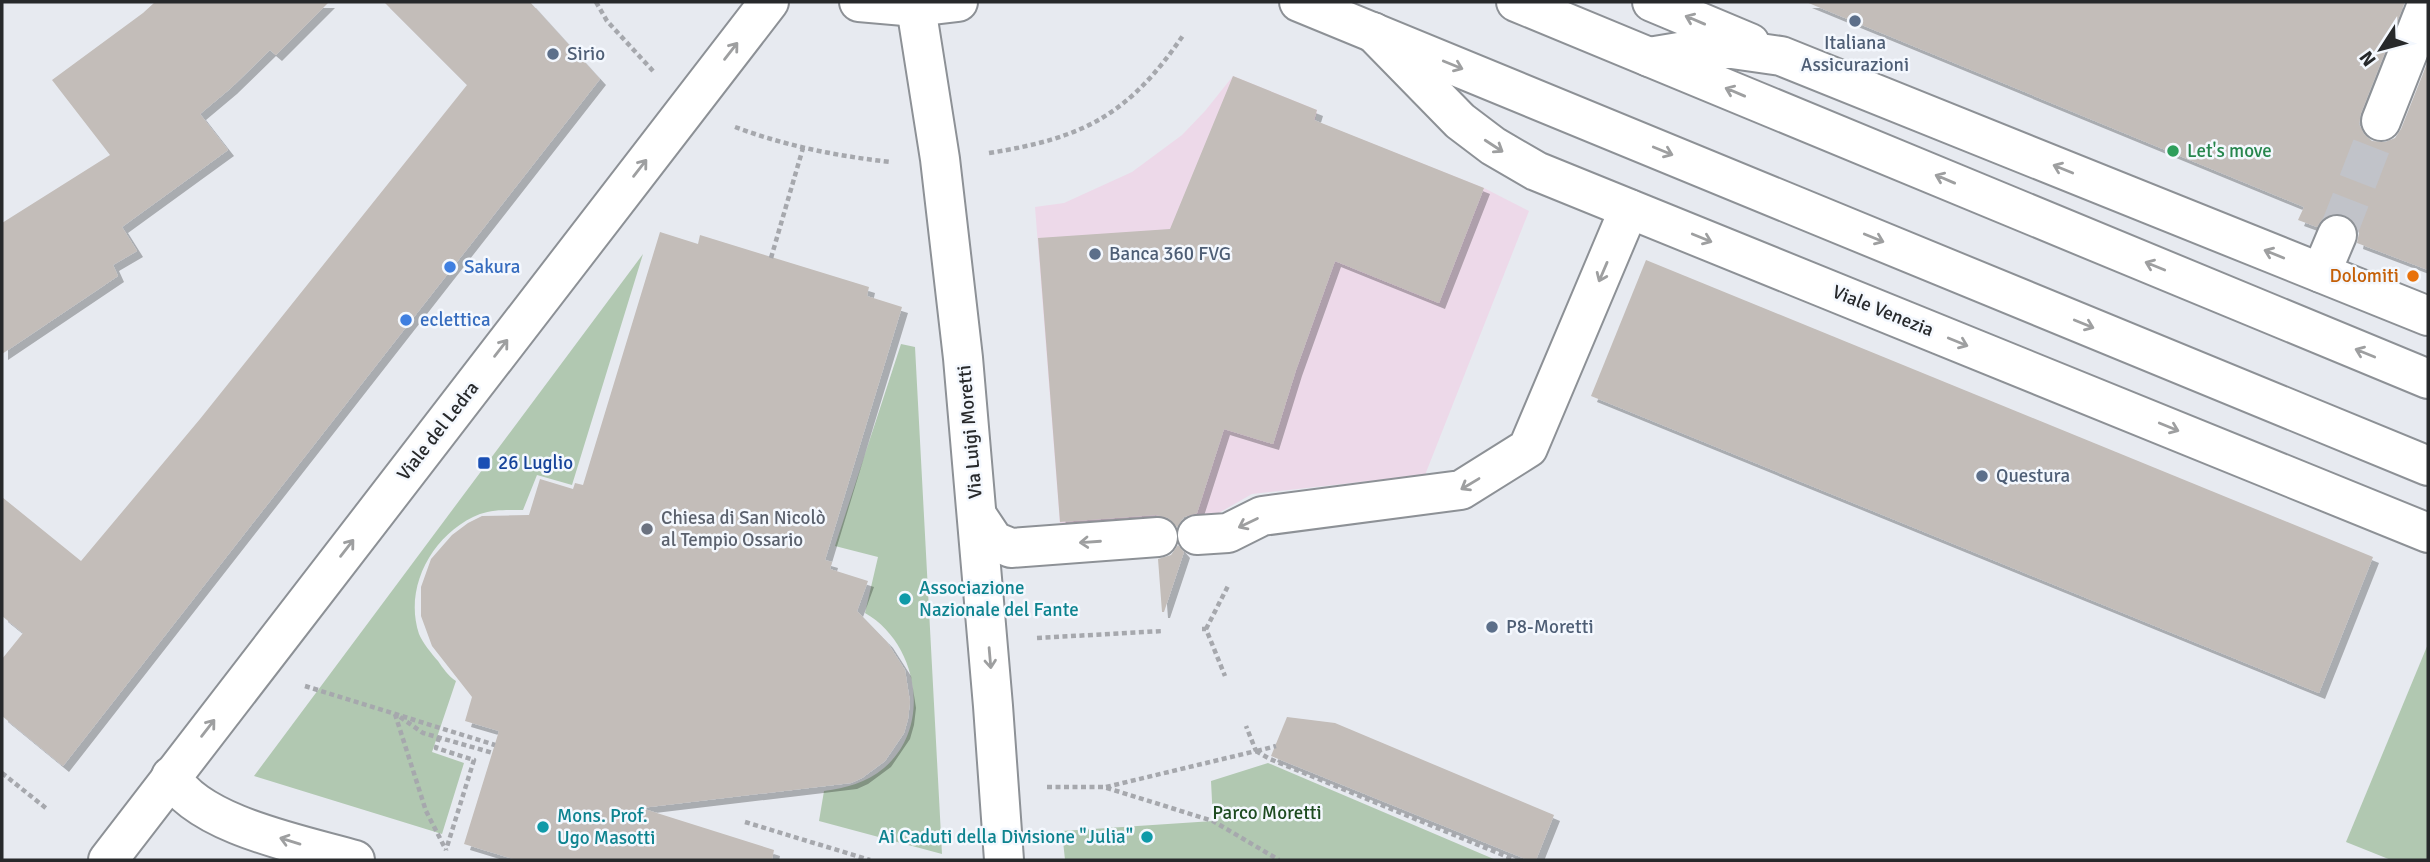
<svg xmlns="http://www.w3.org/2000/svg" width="2430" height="862" font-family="Signika,sans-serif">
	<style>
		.commercial { fill: #edd9e9 }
		.green { fill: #b1c8b1 }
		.building { fill: #c3bdb9; filter: url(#shadow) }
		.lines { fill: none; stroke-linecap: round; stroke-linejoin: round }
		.minor-tunnel { stroke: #c1c3c9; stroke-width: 38; stroke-dasharray: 38 19; stroke-linecap: butt }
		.minor-casing { stroke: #8d9196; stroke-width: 42 }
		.major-casing { stroke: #8d9196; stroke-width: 42 }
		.path { stroke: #a6a8ad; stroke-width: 4.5; stroke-dasharray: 5 3.5; stroke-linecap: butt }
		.minor { stroke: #fff; stroke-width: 38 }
		.major { stroke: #fff; stroke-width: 38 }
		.oneway { stroke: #9e9fa0 }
		.service-dot { fill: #5c6f8a; stroke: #f4f8fe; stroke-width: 2.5 }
		.leisure-dot { fill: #2e9e5b; stroke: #f4f8fe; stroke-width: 2.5 }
		.shop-dot { fill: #3f7fe0; stroke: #f4f8fe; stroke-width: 2.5 }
		.food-dot { fill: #e8710a; stroke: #f4f8fe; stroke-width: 2.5 }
		.transit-dot { fill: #1a4fb4; stroke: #f4f8fe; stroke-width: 2.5 }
		.worship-dot { fill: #6b7280; stroke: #f4f8fe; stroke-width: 2.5 }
		.culture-dot { fill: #0f9aa8; stroke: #f4f8fe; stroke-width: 2.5 }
		.labels { text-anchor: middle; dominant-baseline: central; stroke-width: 5; stroke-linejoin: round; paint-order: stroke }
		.service-label { font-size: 19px; fill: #4e5e75; stroke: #f4f8fe; text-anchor: start }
		.leisure-label { font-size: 19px; fill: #27864d; stroke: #f4f8fe; text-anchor: start }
		.shop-label { font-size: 19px; fill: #366cbe; stroke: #f4f8fe; text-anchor: start }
		.food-label { font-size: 19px; fill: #c56008; stroke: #f4f8fe; text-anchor: end }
		.street-label { font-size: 19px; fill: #27292b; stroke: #f4f8fe }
		.transit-label { font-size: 19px; fill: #164399; stroke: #f4f8fe; text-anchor: start }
		.worship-label { font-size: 19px; fill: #5b616d; stroke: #f4f8fe; text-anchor: start }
		.culture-label { font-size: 19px; fill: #0d838f; stroke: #f4f8fe; text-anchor: start }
		.park-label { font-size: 19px; fill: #1d4b20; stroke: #f4f8fe }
	</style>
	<defs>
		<filter id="shadow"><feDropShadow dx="6" dy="6" stdDeviation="0" flood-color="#0004"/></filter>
	</defs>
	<rect width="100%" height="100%" fill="#e7eaf0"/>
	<!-- commercial -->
	<polygon class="commercial" points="1233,76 1317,110 1315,121 1484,188 1529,211 1425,475 1252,494 1217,514 1060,525 1035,207 1064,203 1132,172 1182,135 1205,111"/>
	<!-- green -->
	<g class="green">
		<path d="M643 254 572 485 537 475 523 510C508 510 494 509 480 514 434 532 403 586 419 634 423 643 431 653 438 661 443 668 448 676 456 681L432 752 464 763 442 834 254 776Z"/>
		<path d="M901 344 915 347 942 854 819 821 824 791C846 788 866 783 884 768 933 727 918 643 865 613L878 557 835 546Z"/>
		<polygon points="2428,644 2428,860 2391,860 2346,842"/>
		<polygon points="1268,763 1496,860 1065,860 1062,831 1213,821 1211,781"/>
	</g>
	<!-- building -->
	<g class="building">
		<polygon points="155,2 329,2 276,55 270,50 231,88 200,114 228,150 122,227 137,251 113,265 118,276 2,354 2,223 110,155 52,80 143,13"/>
		<polygon points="384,2 530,2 600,79 63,766 2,716 2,659 23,633 2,616 2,497 81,561 200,419 467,85"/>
		<polygon points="1806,2 2405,2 2361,113 2359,124 2364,134 2372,141 2385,142 2395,138 2401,129 2428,61 2428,270 2357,243 2359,233 2355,222 2346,215 2334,213 2323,218 2317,227 2298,220 2304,207"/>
		<polygon points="1233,76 1317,110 1314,120 1484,188 1439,303 1335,261 1296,370 1273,444 1224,429 1197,513 1184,517 1177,527 1168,518 1156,515 1060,522 1038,238 1170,229"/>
		<polygon points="660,232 698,244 700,235 869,287 867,296 902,307 825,560 832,562 830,569 868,581 857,611 887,642 905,670 910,702 908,719 904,733 885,761 862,778 851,783 641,808 774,850 772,860 517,860 464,844 499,731 465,721 472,697 432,646 421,616 421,587 431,559 452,535 468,523 482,516 529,515 540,479 573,489 575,483 583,485"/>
		<polygon points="1646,260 2373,557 2319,693 1591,396"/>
		<polygon points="1178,545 1184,552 1164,612 1162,612 1158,559 1171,555"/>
		<polygon points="1287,717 1335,723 1554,815 1536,860 1528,860 1271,756"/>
	</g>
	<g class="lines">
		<!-- minor-tunnel -->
		<polyline class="minor-tunnel" points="2337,235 2381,121"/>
		<defs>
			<g id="minor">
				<polyline points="1652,2 1750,43"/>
				<polyline points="916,7 940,159 963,358 993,706 1004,860"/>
				<polyline points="1373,32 1460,121 1493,146 1536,171 2428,533"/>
				<polyline points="1649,57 1697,49 1732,49 1781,56 2428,316"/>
				<polyline points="2381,121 2428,2"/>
				<polyline points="2321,273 2337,235"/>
				<polyline points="978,517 994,541 1011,548 1158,537"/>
				<polyline points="1197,535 1228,533 1262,516 1461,490 1528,448 1629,209"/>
				<path d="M171 776C197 825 303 845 355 860"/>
			</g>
			<g id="major">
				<polyline points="859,2 916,7 958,2"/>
				<polyline points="1299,2 2428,466"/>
				<polyline points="1516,2 2428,379"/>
				<polyline points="108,860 769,2"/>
			</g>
		</defs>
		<!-- minor casing -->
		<use href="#minor" class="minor-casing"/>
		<!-- major casing -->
		<use href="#major" class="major-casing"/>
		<!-- path -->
		<g class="path">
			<polyline points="596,2 607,21 653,71"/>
			<path d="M735 127C786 146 837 156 890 162"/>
			<path d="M989 153C1084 138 1129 115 1184 34"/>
			<polyline points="771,258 803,148"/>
			<polyline points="1202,629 1206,629 1225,676"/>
			<polyline points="1206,629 1229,584"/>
			<polyline points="1037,638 1163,631"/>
			<polyline points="305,686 495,745"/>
			<polyline points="395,714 426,811 446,850"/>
			<polyline points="400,717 423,733 493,753"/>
			<polyline points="439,737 436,748 474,760 446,850"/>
			<polyline points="1256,751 1270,759 1515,860"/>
			<polyline points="1257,751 1276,746"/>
			<polyline points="2,773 47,809"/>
			<polyline points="1047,787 1104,787 1213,821 1279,860"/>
			<polyline points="1106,787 1256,751 1246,726"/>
			<polyline points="745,822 870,860"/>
		</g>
		<!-- minor -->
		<use href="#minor" class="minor"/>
		<!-- major -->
		<use href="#major" class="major"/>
	</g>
	<!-- one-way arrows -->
	<defs><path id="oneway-shaft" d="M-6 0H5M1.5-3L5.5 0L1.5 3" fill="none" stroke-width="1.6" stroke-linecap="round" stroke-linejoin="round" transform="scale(1.75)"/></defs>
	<g class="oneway">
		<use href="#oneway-shaft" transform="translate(1695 20) rotate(-157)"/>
		<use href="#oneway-shaft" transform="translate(731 51) rotate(-52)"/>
		<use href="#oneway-shaft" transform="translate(1453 65) rotate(22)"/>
		<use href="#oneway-shaft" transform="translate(1735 92) rotate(-157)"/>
		<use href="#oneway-shaft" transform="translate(1494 146) rotate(33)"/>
		<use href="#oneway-shaft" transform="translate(1663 151) rotate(22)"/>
		<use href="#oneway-shaft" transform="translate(640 168) rotate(-52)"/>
		<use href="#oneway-shaft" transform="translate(2063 169) rotate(-158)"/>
		<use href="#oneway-shaft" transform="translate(1945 179) rotate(-157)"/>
		<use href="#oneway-shaft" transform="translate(1702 238) rotate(22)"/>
		<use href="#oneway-shaft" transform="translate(1874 238) rotate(22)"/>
		<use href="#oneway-shaft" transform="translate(2274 254) rotate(-158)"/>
		<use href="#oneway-shaft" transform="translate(2155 266) rotate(-158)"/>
		<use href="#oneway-shaft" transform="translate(1603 272) rotate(113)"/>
		<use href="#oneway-shaft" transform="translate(2084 324) rotate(22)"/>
		<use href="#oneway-shaft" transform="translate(1958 342) rotate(22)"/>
		<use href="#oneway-shaft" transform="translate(501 348) rotate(-52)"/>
		<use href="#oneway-shaft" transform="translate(2365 353) rotate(-158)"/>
		<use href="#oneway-shaft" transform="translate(2169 427) rotate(22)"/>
		<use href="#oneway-shaft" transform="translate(1470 484) rotate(149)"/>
		<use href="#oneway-shaft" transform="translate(1248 523) rotate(154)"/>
		<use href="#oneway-shaft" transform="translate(1090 542) rotate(176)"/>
		<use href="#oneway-shaft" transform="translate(347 548) rotate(-52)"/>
		<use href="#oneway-shaft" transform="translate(990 658) rotate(85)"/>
		<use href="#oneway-shaft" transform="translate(208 728) rotate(-52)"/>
		<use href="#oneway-shaft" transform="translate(290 841) rotate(-163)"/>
	</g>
	<!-- markers -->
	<g class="service-dot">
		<circle cx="1855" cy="21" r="7"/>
		<circle cx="553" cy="54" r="7"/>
		<circle cx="1095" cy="254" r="7"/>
		<circle cx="1982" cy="476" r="7"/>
		<circle cx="1492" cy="627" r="7"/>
	</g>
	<circle class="leisure-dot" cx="2173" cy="151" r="7"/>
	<g class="shop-dot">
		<circle cx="450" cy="267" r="7"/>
		<circle cx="406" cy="320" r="7"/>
	</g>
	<circle class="food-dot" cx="2413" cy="276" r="7"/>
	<rect class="transit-dot" x="477" y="456" width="14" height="14" rx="3.5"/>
	<circle class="worship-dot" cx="647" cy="529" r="7"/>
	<g class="culture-dot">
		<circle cx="905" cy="599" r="7"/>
		<circle cx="543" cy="827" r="7"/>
		<circle cx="1147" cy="837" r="7"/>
	</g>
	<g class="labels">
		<!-- service labels -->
		<g class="service-label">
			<text x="1855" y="43" text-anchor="middle">Italiana<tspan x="1855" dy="22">Assicurazioni</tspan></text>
			<text x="567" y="54">Sirio</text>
			<text x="1109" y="254">Banca 360 FVG</text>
			<text x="1996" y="476">Questura</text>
			<text x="1506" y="627">P8-Moretti</text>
		</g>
		<!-- leisure labels -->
		<g class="leisure-label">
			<text x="2187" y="151">Let's move</text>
		</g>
		<!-- shop labels -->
		<g class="shop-label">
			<text x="464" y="267">Sakura</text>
			<text x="420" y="320">eclettica</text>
		</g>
		<!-- food labels -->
		<g class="food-label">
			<text x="2399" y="276">Dolomiti</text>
		</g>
		<!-- street labels -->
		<g class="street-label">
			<text transform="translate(1883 311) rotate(22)">Viale Venezia</text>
			<text transform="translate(438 431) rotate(-52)">Viale del Ledra</text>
			<text transform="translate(970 432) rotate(-95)">Via Luigi Moretti</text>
		</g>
		<!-- transit labels -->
		<g class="transit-label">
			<text x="498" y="463">26 Luglio</text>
		</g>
		<!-- worship labels -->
		<g class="worship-label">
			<text x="661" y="518">Chiesa di San Nicolò<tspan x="661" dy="22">al Tempio Ossario</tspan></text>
		</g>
		<!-- culture labels -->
		<g class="culture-label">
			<text x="919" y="588">Associazione<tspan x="919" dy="22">Nazionale del Fante</tspan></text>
			<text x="557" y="816">Mons. Prof.<tspan x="557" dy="22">Ugo Masotti</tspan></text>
			<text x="1133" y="837" text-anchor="end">Ai Caduti della Divisione "Julia"</text>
		</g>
		<!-- park labels -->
		<g class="park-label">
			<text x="1267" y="813">Parco Moretti</text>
		</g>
	</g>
	<!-- border -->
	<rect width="2430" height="862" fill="none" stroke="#27292b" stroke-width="7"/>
	<!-- north arrow -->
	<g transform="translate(2381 49) rotate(234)" stroke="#f4f8fe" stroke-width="5" paint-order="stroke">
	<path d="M0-5L12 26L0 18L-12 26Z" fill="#27292b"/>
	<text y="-10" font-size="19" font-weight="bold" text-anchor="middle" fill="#27292b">N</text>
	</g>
</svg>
